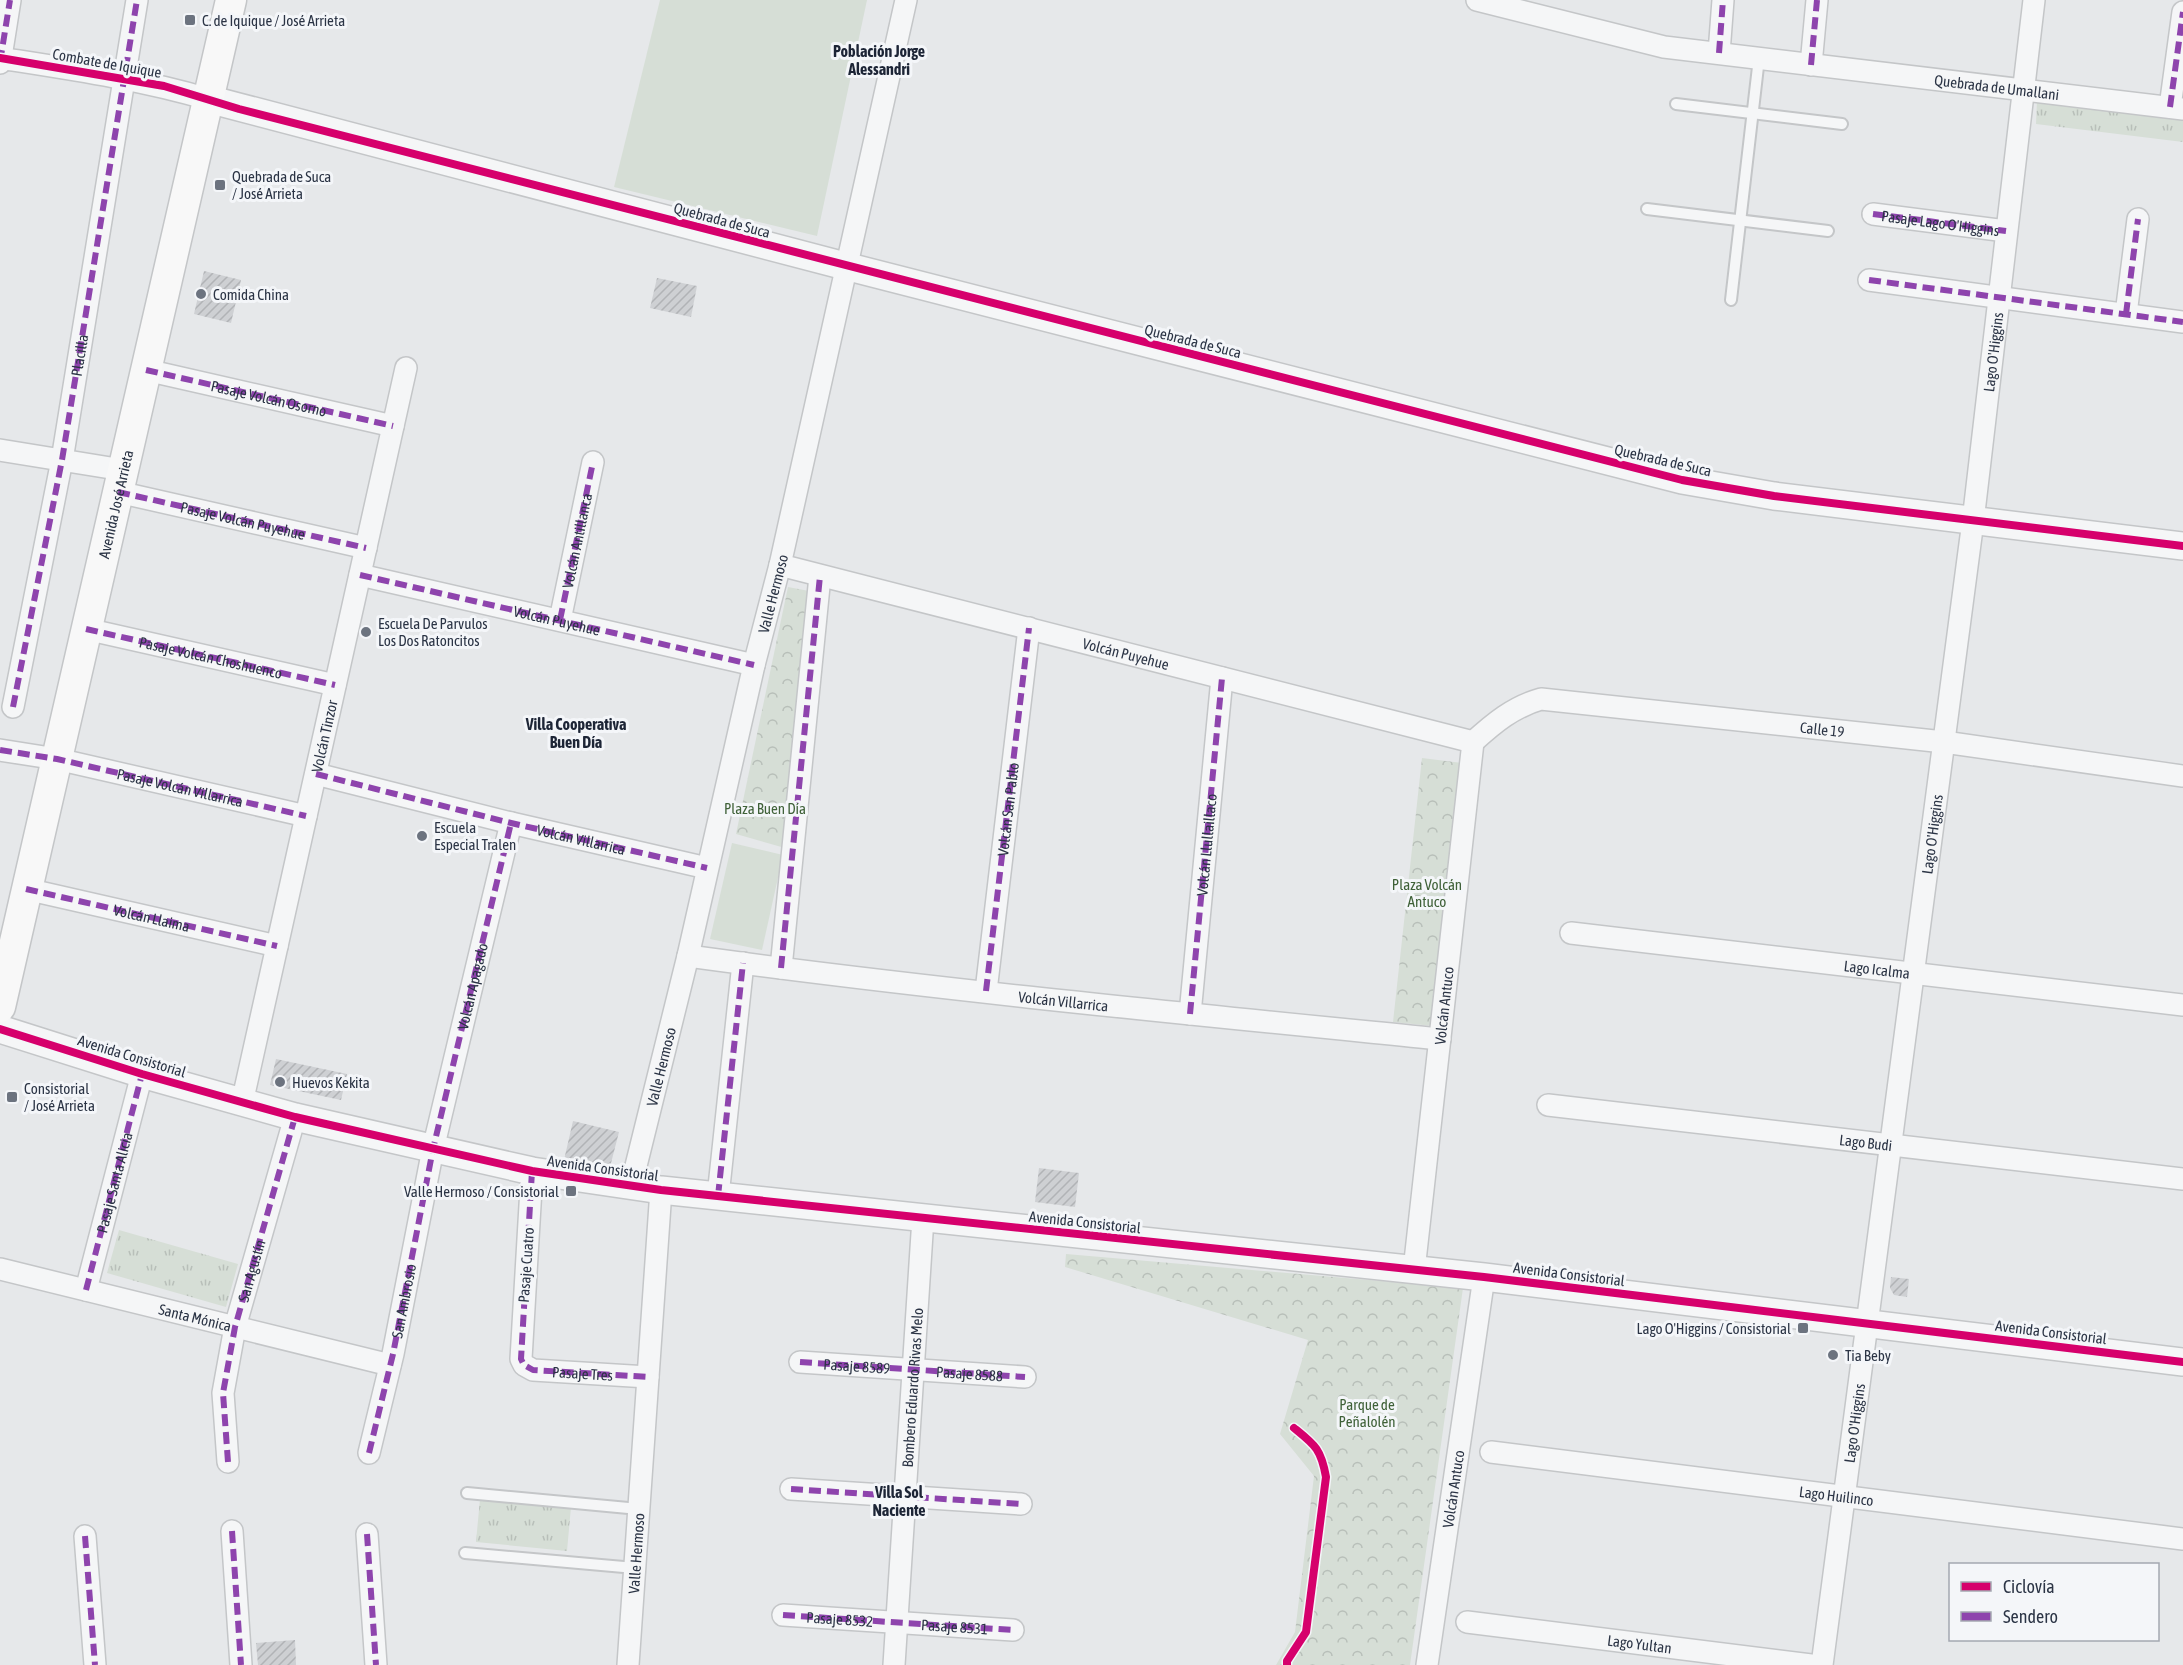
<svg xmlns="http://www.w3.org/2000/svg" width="2183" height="1665" font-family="'Asap Condensed',sans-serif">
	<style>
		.grass { fill: url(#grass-tufts) }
		.park { fill: url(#park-crowns) }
		.garden { fill: #d6ded6 }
		.building { fill: url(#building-hatch) }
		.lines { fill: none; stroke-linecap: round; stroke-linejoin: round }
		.service-casing { stroke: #c4c6c8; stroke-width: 14 }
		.minor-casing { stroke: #c4c6c8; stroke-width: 24 }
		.tertiary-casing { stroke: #c4c6c8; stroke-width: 30 }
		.secondary-casing { stroke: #c4c6c8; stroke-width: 33 }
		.service { stroke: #f5f6f7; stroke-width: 10 }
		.minor { stroke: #f5f6f7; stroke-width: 21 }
		.tertiary { stroke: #f5f6f7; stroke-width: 27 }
		.secondary { stroke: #f8f8f8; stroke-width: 30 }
		.quiet { stroke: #8e44ad; stroke-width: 6; stroke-dasharray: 12 6; stroke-linecap: butt }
		.cycleway-casing { stroke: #f4f6f9; stroke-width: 11 }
		.cycleway { stroke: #d6006c; stroke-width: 8 }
		.poi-dot { fill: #6c737f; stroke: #f4f6f9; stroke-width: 2 }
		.labels { text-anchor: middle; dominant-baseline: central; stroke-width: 6; stroke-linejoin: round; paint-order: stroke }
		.poi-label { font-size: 15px; fill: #2b3445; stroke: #f4f6f9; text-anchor: start }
		.street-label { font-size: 15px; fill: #2b3445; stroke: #f4f6f9 }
		.park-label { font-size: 15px; fill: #3f6138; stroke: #f4f6f9 }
		.neighbourhood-label { font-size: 16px; font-weight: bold; fill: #1d2536; stroke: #f4f6f9 }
	</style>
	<defs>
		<pattern id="grass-tufts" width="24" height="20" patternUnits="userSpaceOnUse" patternTransform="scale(1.5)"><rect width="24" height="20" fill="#d6ded6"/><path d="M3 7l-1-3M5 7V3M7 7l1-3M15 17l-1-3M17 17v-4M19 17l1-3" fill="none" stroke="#b8bfb9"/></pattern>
		<pattern id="park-crowns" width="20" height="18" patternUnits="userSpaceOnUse" patternTransform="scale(1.5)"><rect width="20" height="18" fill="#d6ded6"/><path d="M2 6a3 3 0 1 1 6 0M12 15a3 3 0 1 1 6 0" fill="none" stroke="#b8bfb9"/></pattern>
		<pattern id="building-hatch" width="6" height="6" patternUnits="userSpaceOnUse" patternTransform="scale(1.5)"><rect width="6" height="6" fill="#ced0d3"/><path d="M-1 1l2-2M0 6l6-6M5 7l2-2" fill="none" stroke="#b1b3b6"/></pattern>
	</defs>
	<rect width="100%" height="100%" fill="#e6e8ea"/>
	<!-- grass -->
	<g class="grass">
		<polygon points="2037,100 2183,120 2183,142 2036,124"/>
		<polygon points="119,1230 238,1264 226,1307 107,1273"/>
		<polygon points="480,1499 571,1507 567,1551 476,1542"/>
	</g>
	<!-- park -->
	<g class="park">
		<polygon points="788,587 809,591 785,848 736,834"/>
		<polygon points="1422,758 1462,763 1433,1026 1393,1022"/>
		<polygon points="1066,1254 1463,1288 1410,1665 1276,1665 1295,1632 1314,1476 1280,1434 1308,1340 1065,1267"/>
	</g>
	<!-- garden -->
	<g class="garden">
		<polygon points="660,0 867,0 817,236 614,187"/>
		<polygon points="732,843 783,855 762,950 710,939"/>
	</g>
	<!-- building -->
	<g class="building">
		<polygon points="204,271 241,280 231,323 194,314"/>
		<polygon points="657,278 697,286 691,317 650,308"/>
		<polygon points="276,1059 347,1074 341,1100 270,1085"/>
		<polygon points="573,1121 619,1132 610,1167 564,1160"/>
		<polygon points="1039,1168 1079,1173 1075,1207 1035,1202"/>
		<polygon points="1891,1277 1909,1279 1907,1297 1894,1295 1890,1288"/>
		<polygon points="295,1640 296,1665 258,1665 256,1643"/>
	</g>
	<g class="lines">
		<defs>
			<g id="service">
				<polyline points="1676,104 1842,124"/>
				<polyline points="1647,209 1828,231"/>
				<polyline points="1731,300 1759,58"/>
				<polyline points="467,1493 639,1509"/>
				<polyline points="465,1553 635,1568"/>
			</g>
			<g id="minor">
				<path id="s1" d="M1477 0 1664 47 2183 109"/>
				<polyline points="1719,53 1723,0"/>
				<path d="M0 58C70 69 140 79 208 99"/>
				<polyline points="0,63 10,0"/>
				<polyline points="1811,65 1817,0"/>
				<polyline points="2170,107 2183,12"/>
				<polyline points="1873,214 2006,231"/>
				<polyline points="1869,280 2183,322"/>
				<polyline points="2126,314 2138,219"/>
				<path id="s2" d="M146 370 393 426"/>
				<polyline points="0,450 123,470"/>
				<path id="s3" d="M118 492 366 548"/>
				<path id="s4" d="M780 565 1473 742"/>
				<polyline points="360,575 754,665"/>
				<path id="s5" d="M560 620 593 462"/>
				<polyline points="86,629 335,685"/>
				<polyline points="13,707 62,460 137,0"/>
				<path id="s6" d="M1473 742C1494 723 1513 707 1541 699L1944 742 2183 776"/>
				<polyline points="0,750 57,759 306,816"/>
				<path id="s7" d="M316 774 511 823 707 868"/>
				<polyline points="26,889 277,946"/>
				<path id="s8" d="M1571 933 2183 1005"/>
				<path id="s9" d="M688 956C938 990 1189 1014 1440 1039"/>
				<polyline points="781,968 820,576"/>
				<path id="s10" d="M986 991 1029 628"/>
				<path id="s11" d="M1190 1014 1222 678"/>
				<path id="s12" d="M242 1103 406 368"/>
				<path id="s13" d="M1548 1105 2183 1179"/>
				<polyline points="532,1171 521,1359 524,1365 533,1370 648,1377"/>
				<path id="s14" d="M631 1186 688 956 754 665 780 565 906 0"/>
				<polyline points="718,1196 743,963"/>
				<path id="s15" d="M0 1269 390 1365"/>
				<path id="s16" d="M1414 1270 1473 742"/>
				<polyline points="86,1290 142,1074"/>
				<polyline points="800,1362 1025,1377"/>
				<path id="s17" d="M1491 1452 2183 1539"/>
				<polyline points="369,1453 393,1354 433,1149 511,823"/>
				<path id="s18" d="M228 1462 223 1393 235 1327 295 1117"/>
				<polyline points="791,1489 1021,1504"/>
				<polyline points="232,1531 241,1665"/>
				<polyline points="367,1534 376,1665"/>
				<polyline points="85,1536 95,1665"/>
				<polyline points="783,1615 1013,1630"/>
				<path id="s19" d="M1467 1622 1811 1665"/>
				<path id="s20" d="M628 1665 661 1190"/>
				<path id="s21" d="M894 1665 923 1218"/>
				<path id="s22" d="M1427 1665 1484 1277"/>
				<path id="s23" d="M1822 1665 1973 521 2034 0"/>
			</g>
			<g id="tertiary">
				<polyline points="208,99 845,266 1682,480 1774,496 2183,546"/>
				<polyline points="0,1029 142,1074 295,1117 532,1171 661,1190 1484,1277 2183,1362"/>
			</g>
			<g id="secondary">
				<path id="s24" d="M0 1007 231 0"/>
			</g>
		</defs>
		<!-- service casing -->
		<use href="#service" class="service-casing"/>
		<!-- minor casing -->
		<use href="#minor" class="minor-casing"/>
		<!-- tertiary casing -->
		<use href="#tertiary" class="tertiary-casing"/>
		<!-- secondary casing -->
		<use href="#secondary" class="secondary-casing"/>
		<!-- service -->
		<use href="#service" class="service"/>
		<!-- minor -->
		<use href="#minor" class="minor"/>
		<!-- tertiary -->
		<use href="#tertiary" class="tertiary"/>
		<!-- secondary -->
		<use href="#secondary" class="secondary"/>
		<!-- quiet -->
		<g class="quiet">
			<polyline points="1719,53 1723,0"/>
			<polyline points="0,62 10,0"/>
			<polyline points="1811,65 1817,0"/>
			<polyline points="2170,107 2183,12"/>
			<path id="s25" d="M1873 214 2006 231"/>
			<polyline points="1869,280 2183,322"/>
			<polyline points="2126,314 2138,219"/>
			<polyline points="146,370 393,426"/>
			<polyline points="118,492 366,548"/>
			<path id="s26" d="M360 575 754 665"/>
			<polyline points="560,620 593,462"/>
			<path id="s27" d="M86 629 335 685"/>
			<path id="s28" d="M13 707 62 460 137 0"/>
			<path id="s29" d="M0 750 57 759 306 816"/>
			<polyline points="316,774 511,823 707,868"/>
			<path id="s30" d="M26 889 277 946"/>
			<polyline points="781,968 820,576"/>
			<polyline points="986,991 1029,628"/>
			<polyline points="1190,1014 1222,678"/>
			<path id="s31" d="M532 1171 521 1359 524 1365 533 1370 648 1377"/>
			<polyline points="718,1196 743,963"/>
			<path id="s32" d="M86 1290 142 1074"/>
			<path id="s33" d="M800 1362 1025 1377"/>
			<path id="s34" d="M369 1453 393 1354 433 1149 511 823"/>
			<polyline points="228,1462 223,1393 235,1327 295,1117"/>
			<polyline points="791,1489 1021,1504"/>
			<polyline points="232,1531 241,1665"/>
			<polyline points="367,1534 376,1665"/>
			<polyline points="85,1536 95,1665"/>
			<path id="s35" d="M783 1615 1013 1630"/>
		</g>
		<defs>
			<g id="cycleway">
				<polyline points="0,58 164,86 239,109 1682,480 1774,496 2183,546"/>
				<polyline points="0,1029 142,1074 295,1117 532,1171 661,1190 1484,1277 2183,1362"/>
				<path d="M1287 1665V1661L1306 1632 1326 1477C1321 1449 1315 1445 1294 1428"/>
			</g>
		</defs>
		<!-- cycleway casing -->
		<use href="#cycleway" class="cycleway-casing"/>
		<!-- cycleway -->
		<use href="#cycleway" class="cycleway"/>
	</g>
	<!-- markers -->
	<g class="poi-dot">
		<rect x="184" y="14" width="12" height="12" rx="3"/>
		<rect x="214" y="179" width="12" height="12" rx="3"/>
		<circle cx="201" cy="294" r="6"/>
		<circle cx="366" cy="632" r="6"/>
		<circle cx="422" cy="836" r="6"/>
		<circle cx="280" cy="1082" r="6"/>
		<rect x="6" y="1091" width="12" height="12" rx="3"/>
		<rect x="565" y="1185" width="12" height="12" rx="3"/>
		<rect x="1797" y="1322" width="12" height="12" rx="3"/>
		<circle cx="1833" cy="1355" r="6"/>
	</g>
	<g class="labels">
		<!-- poi labels -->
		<g class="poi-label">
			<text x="202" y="20">C. de Iquique / José Arrieta</text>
			<text x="232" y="176">Quebrada de Suca<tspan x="232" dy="17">/ José Arrieta</tspan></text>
			<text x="213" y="294">Comida China</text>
			<text x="378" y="623">Escuela De Parvulos<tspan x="378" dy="17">Los Dos Ratoncitos</tspan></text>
			<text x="434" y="827">Escuela<tspan x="434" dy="17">Especial Tralen</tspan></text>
			<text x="292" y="1082">Huevos Kekita</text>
			<text x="24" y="1088">Consistorial<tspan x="24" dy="17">/ José Arrieta</tspan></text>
			<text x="559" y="1191" text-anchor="end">Valle Hermoso / Consistorial</text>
			<text x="1791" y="1328" text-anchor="end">Lago O'Higgins / Consistorial</text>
			<text x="1845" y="1355">Tia Beby</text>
		</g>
		<!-- street labels -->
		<g class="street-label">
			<text transform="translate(107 63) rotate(10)">Combate de Iquique</text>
			<text stroke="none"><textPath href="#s1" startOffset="528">Quebrada de Umallani</textPath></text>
			<text transform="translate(722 220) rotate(15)">Quebrada de Suca</text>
			<text stroke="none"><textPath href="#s25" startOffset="68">Pasaje Lago O'Higgins</textPath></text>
			<text transform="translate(1193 341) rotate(14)">Quebrada de Suca</text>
			<text stroke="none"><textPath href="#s23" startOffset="1324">Lago O'Higgins</textPath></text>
			<text stroke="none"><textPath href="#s28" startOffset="358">Placilla</textPath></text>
			<text stroke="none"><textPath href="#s2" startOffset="126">Pasaje Volcán Osorno</textPath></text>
			<text transform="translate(1663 460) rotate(13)">Quebrada de Suca</text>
			<text stroke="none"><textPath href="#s24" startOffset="516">Avenida José Arrieta</textPath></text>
			<text stroke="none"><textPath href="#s3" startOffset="128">Pasaje Volcán Puyehue</textPath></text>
			<text stroke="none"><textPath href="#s5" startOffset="81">Volcán Antillanca</textPath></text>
			<text stroke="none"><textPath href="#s14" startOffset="609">Valle Hermoso</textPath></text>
			<text stroke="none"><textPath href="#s26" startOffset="202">Volcán Puyehue</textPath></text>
			<text stroke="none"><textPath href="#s4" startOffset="357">Volcán Puyehue</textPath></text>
			<text stroke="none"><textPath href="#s27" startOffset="128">Pasaje Volcán Choshuenco</textPath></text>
			<text stroke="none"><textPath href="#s6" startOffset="364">Calle 19</textPath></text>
			<text stroke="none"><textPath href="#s12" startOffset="376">Volcán Tinzor</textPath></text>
			<text stroke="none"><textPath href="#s29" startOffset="184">Pasaje Volcán Villarrica</textPath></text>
			<text stroke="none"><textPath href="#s10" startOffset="183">Volcán San Pablo</textPath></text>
			<text stroke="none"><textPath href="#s23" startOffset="838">Lago O'Higgins</textPath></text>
			<text stroke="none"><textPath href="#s7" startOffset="273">Volcán Villarrica</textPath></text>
			<text stroke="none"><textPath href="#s11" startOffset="170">Volcán Llullaillaco</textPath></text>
			<text stroke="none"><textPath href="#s30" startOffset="129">Volcán Llaima</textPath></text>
			<text stroke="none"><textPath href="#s8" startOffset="308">Lago Icalma</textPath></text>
			<text stroke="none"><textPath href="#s34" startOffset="478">Volcán Apagado</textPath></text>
			<text stroke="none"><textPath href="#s9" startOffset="378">Volcán Villarrica</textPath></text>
			<text stroke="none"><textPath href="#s16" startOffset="266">Volcán Antuco</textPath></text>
			<text transform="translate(132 1056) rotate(17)">Avenida Consistorial</text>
			<text stroke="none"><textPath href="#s14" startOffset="123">Valle Hermoso</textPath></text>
			<text stroke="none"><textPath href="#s13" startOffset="320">Lago Budi</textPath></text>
			<text transform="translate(603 1168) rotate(8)">Avenida Consistorial</text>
			<text stroke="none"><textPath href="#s32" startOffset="111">Pasaje Santa Alicia</textPath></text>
			<text transform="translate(1085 1222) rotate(6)">Avenida Consistorial</text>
			<text transform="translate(526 1265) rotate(-86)">Pasaje Cuatro</text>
			<text stroke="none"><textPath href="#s18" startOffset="195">San Agustín</textPath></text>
			<text transform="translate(1569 1274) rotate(7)">Avenida Consistorial</text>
			<text stroke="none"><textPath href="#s34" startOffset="156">San Ambrosio</textPath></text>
			<text stroke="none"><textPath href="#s15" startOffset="201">Santa Mónica</textPath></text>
			<text transform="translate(2051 1332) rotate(7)">Avenida Consistorial</text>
			<text stroke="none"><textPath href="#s33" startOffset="57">Pasaje 8589</textPath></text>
			<text stroke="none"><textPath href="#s31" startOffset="255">Pasaje Tres</textPath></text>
			<text stroke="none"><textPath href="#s33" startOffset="170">Pasaje 8588</textPath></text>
			<text stroke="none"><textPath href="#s21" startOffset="278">Bombero Eduardo Rivas Melo</textPath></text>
			<text stroke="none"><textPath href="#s23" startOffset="244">Lago O'Higgins</textPath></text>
			<text stroke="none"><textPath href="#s22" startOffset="178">Volcán Antuco</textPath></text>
			<text stroke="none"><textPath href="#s17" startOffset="348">Lago Huilinco</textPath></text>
			<text stroke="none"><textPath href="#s20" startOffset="112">Valle Hermoso</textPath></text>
			<text stroke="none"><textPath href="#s35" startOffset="57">Pasaje 8532</textPath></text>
			<text stroke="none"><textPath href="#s35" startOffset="172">Pasaje 8531</textPath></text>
			<text stroke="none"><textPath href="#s19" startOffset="174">Lago Yultan</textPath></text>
		</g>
		<!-- park labels -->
		<g class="park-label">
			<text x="765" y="808">Plaza Buen Día</text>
			<text x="1427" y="884">Plaza Volcán<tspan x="1427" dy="17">Antuco</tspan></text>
			<text x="1367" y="1404">Parque de<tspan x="1367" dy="17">Peñalolén</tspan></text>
		</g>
		<!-- neighbourhood labels -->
		<g class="neighbourhood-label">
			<text x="879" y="51">Población Jorge<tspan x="879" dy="18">Alessandri</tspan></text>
			<text x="576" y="724">Villa Cooperativa<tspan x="576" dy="18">Buen Día</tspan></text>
			<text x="899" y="1492">Villa Sol<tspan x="899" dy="18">Naciente</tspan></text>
		</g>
	</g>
	<!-- legend -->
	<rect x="1949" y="1563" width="210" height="78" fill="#f4f6f9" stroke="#a4a8b1" stroke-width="1.5"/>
	<rect x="1961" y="1582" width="30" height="9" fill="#d6006c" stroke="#a4a8b1" stroke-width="1.5"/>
	<text x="2003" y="1593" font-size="18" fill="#2b3445">Ciclovía</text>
	<rect x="1961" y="1612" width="30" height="9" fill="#8e44ad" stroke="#a4a8b1" stroke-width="1.5"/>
	<text x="2003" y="1623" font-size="18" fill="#2b3445">Sendero</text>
</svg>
